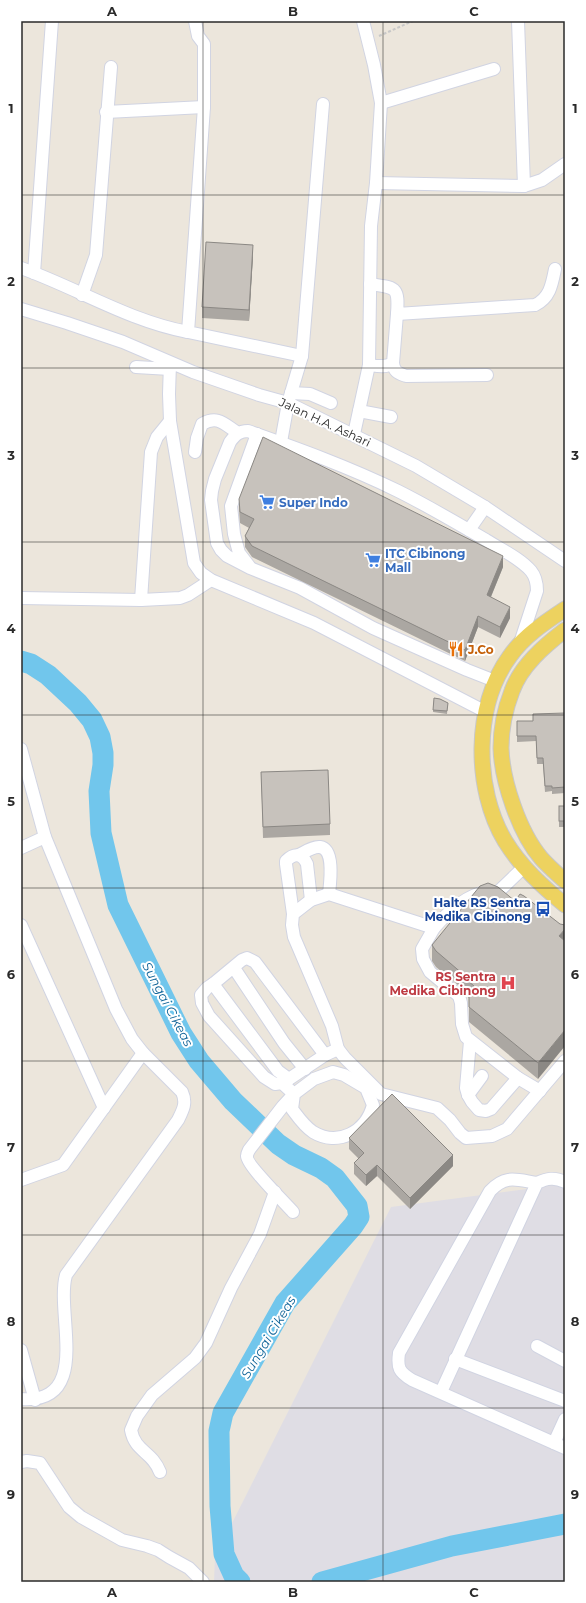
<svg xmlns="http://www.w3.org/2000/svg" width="586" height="1603" font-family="Montserrat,sans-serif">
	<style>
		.industrial { fill: #dfdde4 }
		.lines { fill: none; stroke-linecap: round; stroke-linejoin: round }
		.river { stroke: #71c6ec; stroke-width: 21 }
		.minor-casing { stroke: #d1d4e2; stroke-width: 14 }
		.major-casing { stroke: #c8c8c8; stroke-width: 17 }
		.path { stroke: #c8c8c8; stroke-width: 2; stroke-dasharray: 3 2; stroke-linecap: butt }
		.minor { stroke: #fff; stroke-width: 12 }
		.major { stroke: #edd25f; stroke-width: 15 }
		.wall { fill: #aba7a2 }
		.shaded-wall { fill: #8b8884 }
		.building { fill: #c7c2bc; stroke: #8b8884 }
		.grid { fill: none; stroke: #2a2a2a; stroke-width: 1; stroke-opacity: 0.55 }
		.labels { text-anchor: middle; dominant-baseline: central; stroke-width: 4; stroke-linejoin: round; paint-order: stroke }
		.street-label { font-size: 12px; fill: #2a2a2a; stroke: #fff }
		.shop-label { font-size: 12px; font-weight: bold; fill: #366cbe; stroke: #fff; text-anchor: start }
		.food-label { font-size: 12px; font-weight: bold; fill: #c56008; stroke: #fff; text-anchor: start }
		.transit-label { font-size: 12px; font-weight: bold; fill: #164399; stroke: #fff; text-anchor: end }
		.health-label { font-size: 12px; font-weight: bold; fill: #be3a42; stroke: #fff; text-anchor: end }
		.water-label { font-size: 13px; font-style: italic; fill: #106498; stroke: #fff }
		.neatline { fill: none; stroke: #2a2a2a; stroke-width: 1.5 }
		.grid-label { font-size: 13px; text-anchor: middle; font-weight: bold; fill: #2a2a2a }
	</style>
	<rect width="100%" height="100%" fill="#ece6dc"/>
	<!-- industrial -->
	<polygon class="industrial" points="565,1184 565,1582 214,1582 215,1557 391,1207"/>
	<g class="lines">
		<!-- river -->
		<g class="river">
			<polyline points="21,661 31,664 48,675 78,703 92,720 100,737 103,753 103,765 99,791 101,833 118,905 181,1033 199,1061 233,1101 278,1144 294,1155 321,1168 335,1178 357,1206 359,1217 353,1226 285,1303 223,1413 219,1431 220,1506 224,1554 234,1576 240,1582"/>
			<polyline points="322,1582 452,1546 565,1524"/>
		</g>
		<defs>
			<g id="minor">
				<polyline points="195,21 198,36 204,44 204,107 188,332 302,356"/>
				<polyline points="518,21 524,186"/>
				<polyline points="381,103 494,69"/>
				<polyline points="106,112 204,107"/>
				<polyline points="376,183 524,186 542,180 565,164"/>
				<path d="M21 268C77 288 129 321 188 332"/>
				<polyline points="34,273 52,21"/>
				<path d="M370 284C396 288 399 286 397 314L535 305C550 298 552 284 555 269"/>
				<polyline points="82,295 96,255 111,67"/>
				<polyline points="21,309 67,323 123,342 193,372 259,395 288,403 416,466 485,507 565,561"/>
				<polyline points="170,363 169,394 170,421 194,563 201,573 211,580 314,623 486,712"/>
				<path d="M393 363C394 372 398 373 406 376L487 375"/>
				<path d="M369 365C377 366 386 368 393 363L397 314"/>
				<polyline points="136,367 170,369"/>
				<polyline points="291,393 310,394 331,403"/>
				<polyline points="359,411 391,417"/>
				<polyline points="354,434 369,365 371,226 376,183 381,103 374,65 363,21"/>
				<polyline points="281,442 288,403 302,356 323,104"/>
				<path d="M195 452 197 438 202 424C218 415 224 424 238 433"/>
				<polyline points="469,530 485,507"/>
				<polyline points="249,566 239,553 234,534 231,506 257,434"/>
				<polyline points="21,598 141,600 180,598 188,595 211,580"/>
				<polyline points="141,600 151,452 157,437 170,421"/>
				<path d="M495 681 467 670 373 628 300 588 250 568 227 556 221 550 217 543 211 500 212 491 215 479 230 442C235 435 239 431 248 431 299 449 349 467 398 491 428 506 457 523 486 540 500 549 520 558 531 571 536 577 537 583 537 591L520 643"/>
				<path d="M21 749 45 837 116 1009 132 1039 143 1053 182 1092C187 1103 183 1110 178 1120L66 1275C55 1314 93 1404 21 1399"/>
				<polyline points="21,848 45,837"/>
				<path d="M299 855C305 852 313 846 320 847 335 849 330 884 329 894"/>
				<path d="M485 892C465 896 447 913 434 928L329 894 311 900 293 914 292 925 294 937 332 1026 338 1049 345 1058 381 1094 437 1108 450 1120 460 1133 466 1138 492 1136 507 1129 565 1061"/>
				<polyline points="497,893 524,867"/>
				<path d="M293 914 286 864V861C294 853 302 853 307 864L311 900"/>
				<polyline points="21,925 104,1108"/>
				<polyline points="434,928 422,949 423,959 430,972 459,996 461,1003 462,1024 466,1037 518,1078 540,1091"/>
				<polyline points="234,968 284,1043 305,1069"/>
				<path d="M213 984 207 988 201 995 202 1003 209 1016 264 1077 275 1084 282 1083 294 1094 283 1106 249 1150C248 1152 247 1154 247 1156 246 1164 286 1204 293 1212"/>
				<polyline points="470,1041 466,1088 468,1095 472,1102 479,1110 486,1111 491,1109 518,1078"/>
				<path d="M333 1072 344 1075 366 1088 373 1105C366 1132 338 1147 313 1132 304 1126 298 1117 292 1109L294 1094 314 1079Z"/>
				<polyline points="289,1079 278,1071 213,984 242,960 247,958 255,962 325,1055 338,1049"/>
				<polyline points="283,1083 325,1055"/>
				<polyline points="468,1095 482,1076"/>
				<polyline points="21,1180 63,1165 143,1053"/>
				<path d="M537 1183C517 1180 506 1174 490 1191L399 1353C397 1368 399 1372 412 1380L565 1448"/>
				<polyline points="537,1346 565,1361"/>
				<polyline points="21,1350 35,1400"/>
				<polyline points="455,1359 565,1401"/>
				<path d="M441 1392 537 1183C547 1178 555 1177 565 1182"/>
				<polyline points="554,1443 565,1419"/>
				<polyline points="21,1462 27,1461 40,1463 69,1507 81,1517 122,1540 147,1546 158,1550 169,1557 189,1568 203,1582"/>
				<path d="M160 1472C152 1451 135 1452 131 1430L137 1416 152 1395 195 1358 206 1343 231 1288 260 1234 275 1192"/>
			</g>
			<g id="major">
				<path d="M565 609C544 623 524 636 510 656 473 706 474 789 505 841 521 867 542 886 565 905"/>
				<path d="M565 630C544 646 521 666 512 691 505 709 501 729 501 748 502 781 519 832 541 858 548 866 556 873 565 881"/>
			</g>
		</defs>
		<!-- minor casing -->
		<use href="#minor" class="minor-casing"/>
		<!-- major casing -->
		<use href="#major" class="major-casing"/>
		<!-- path -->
		<polyline class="path" points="379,36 413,21"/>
		<!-- minor -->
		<use href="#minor" class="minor"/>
		<!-- major -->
		<use href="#major" class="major"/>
	</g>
	<!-- wall -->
	<g class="wall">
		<polygon points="253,256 249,321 202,318 202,307"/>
		<polygon points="239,499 503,567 491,597 510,618 500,638 478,627 465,661 252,557 245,547 245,536 249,528 240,523 239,510"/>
		<polygon points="434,698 448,703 447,714 433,712"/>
		<polygon points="565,713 565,793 552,794 552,791 545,792 543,764 537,764 536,741 517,742 517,721 533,721"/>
		<polygon points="261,772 330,824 330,835 263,838"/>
		<rect x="559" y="806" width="6" height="21"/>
		<polygon points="515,901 560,924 538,1079 469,1022 469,998 467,996 464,990 436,967 432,961 432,945"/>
		<polygon points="349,1138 453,1166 410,1209 377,1176 366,1186 354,1174 354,1163 359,1159 349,1149"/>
	</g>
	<!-- shaded-wall -->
	<g class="shaded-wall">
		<polygon points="253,245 253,256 249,321 249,310"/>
		<polygon points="503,556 503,567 487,606 487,595"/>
		<polygon points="510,607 510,618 500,638 500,627"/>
		<polygon points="478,616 478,627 465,661 465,650"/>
		<polygon points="565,929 565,944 559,936"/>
		<polygon points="565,1030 565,1046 538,1079 538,1063"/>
		<polygon points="453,1155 453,1166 410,1209 410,1198"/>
		<polygon points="377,1165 377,1176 366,1186 366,1175"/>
	</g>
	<!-- building -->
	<g class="building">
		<polygon points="206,242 253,245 249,310 202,307"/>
		<polygon points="263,437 503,556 487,595 510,607 500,627 478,616 465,650 252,546 245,536 254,519 240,512 239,499"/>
		<polygon points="434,698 440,699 448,703 447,711 433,710"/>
		<polygon points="565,713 565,787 552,788 552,786 545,786 543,758 537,758 536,736 517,736 517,721 533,721 533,714"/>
		<polygon points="328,770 330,824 263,827 261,772"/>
		<rect x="559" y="806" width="6" height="15"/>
		<polygon points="488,883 498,887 515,901 520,894 524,896 560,924 565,925 565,929 559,936 565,941 565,1030 538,1063 469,1007 469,992 474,986 467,980 464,975 436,951 432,945 480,886"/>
		<polygon points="392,1094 453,1155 410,1198 377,1165 366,1175 354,1163 364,1153 349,1138"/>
	</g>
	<!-- grid -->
	<path class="grid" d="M203 21V1582M383 21V1582M21 195H565M21 368H565M21 542H565M21 715H565M21 888H565M21 1061H565M21 1235H565M21 1408H565"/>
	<!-- icons -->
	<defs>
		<symbol id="supermarket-bare" viewBox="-9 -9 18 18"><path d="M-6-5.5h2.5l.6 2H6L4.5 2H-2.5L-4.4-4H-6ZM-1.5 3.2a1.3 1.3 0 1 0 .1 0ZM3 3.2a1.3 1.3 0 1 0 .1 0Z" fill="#3f7fe0" stroke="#fff" stroke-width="2.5" paint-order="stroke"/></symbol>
		<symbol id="restaurant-bare" viewBox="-9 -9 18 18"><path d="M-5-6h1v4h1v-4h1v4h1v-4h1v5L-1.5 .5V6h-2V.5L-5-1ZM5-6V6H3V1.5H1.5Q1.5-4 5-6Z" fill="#e8710a" stroke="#fff" stroke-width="2.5" paint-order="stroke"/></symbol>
		<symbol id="bus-bare" viewBox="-9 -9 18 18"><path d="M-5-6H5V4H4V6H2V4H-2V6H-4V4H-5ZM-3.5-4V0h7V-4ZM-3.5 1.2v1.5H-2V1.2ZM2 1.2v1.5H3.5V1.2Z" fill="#1a4fb4" stroke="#fff" stroke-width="2.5" paint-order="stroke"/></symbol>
		<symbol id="hospital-bare" viewBox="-9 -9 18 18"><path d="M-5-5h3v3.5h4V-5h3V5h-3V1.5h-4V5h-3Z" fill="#e0444e" stroke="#fff" stroke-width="2.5" paint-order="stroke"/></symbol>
	</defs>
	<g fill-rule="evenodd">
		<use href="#supermarket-bare" x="256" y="491" width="22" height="22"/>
		<use href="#supermarket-bare" x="362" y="549" width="22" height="22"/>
		<use href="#restaurant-bare" x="445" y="638" width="22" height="22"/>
		<use href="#bus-bare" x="532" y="898" width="22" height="22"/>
		<use href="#hospital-bare" x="497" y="972" width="22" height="22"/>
	</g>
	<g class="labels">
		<!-- street labels -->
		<g class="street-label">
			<text transform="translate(325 422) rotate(25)">Jalan H.A. Ashari</text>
		</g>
		<!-- shop labels -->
		<g class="shop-label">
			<text x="279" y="502">Super Indo</text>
			<text x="385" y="553">ITC Cibinong<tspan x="385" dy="14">Mall</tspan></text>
		</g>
		<!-- food labels -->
		<g class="food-label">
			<text x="468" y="649">J.Co</text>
		</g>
		<!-- transit labels -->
		<g class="transit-label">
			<text x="531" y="902">Halte RS Sentra<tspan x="531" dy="14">Medika Cibinong</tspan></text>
		</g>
		<!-- health labels -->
		<g class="health-label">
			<text x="496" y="976">RS Sentra<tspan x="496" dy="14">Medika Cibinong</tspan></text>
		</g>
		<!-- water labels -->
		<g class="water-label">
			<text transform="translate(168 1004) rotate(62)">Sungai Cikeas</text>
			<text transform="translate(268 1337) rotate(-59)">Sungai Cikeas</text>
		</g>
	</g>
	<!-- border -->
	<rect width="586" height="1603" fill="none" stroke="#ffffff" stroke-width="44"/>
	<rect x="22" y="22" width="542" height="1559" class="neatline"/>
	<g class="grid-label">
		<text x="112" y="16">A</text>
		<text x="293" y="16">B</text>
		<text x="474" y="16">C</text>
		<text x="11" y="113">1</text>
		<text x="575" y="113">1</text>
		<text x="11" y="286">2</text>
		<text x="575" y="286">2</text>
		<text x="11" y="460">3</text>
		<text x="575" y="460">3</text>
		<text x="11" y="633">4</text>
		<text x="575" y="633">4</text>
		<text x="11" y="806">5</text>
		<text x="575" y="806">5</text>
		<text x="11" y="979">6</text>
		<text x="575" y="979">6</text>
		<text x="11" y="1152">7</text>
		<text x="575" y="1152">7</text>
		<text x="11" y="1326">8</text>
		<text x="575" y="1326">8</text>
		<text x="11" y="1499">9</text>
		<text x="575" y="1499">9</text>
		<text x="112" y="1597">A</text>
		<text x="293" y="1597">B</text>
		<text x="474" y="1597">C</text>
	</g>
</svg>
